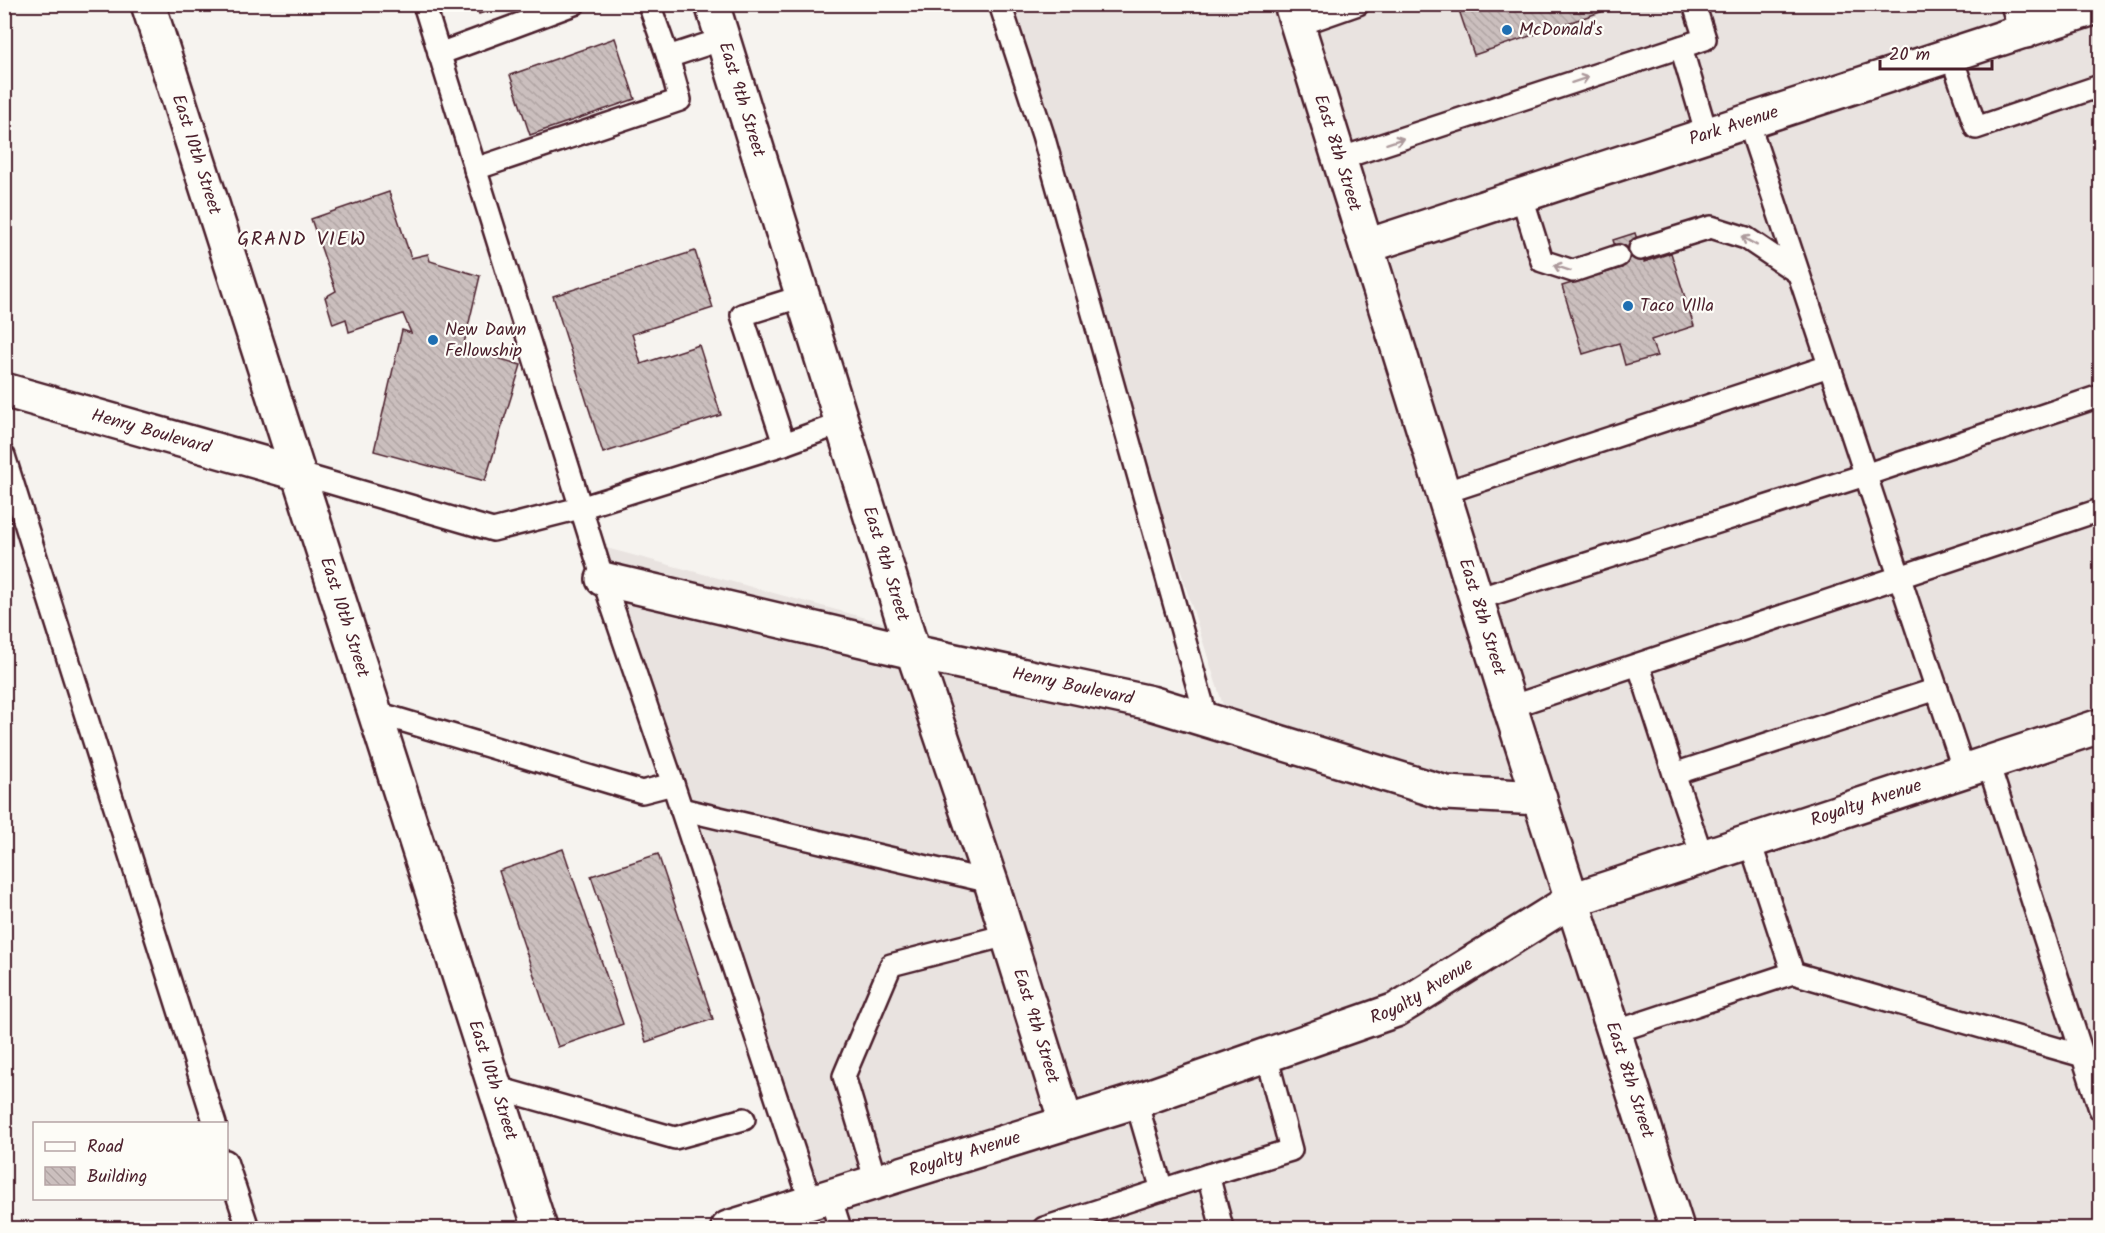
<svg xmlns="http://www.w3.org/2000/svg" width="2105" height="1233" font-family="Kalam,sans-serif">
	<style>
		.built { fill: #e9e3e0 }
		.building { fill: url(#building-back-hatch); stroke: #4a1f2b; stroke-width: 1.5 }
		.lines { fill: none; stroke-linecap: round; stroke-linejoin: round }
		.service-casing { stroke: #4a1f2b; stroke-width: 26 }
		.minor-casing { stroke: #4a1f2b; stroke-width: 38 }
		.secondary-casing { stroke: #4a1f2b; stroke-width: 38 }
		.service { stroke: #fdfcf7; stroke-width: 21 }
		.minor { stroke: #fdfcf7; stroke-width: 33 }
		.secondary { stroke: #fdfcf7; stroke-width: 33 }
		.oneway { stroke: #ac999b }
		.poi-dot { fill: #1f6fb2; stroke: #fdfcf7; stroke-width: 2 }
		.labels { text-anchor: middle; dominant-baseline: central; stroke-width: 4.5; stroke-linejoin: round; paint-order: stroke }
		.poi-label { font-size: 18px; fill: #4a1f2b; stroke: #fdfcf7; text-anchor: start }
		.street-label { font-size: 18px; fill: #4a1f2b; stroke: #fdfcf7 }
		.neighbourhood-label { font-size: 20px; letter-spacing: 1.5px; fill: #4a1f2b; stroke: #fdfcf7 }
	</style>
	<defs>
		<pattern id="building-back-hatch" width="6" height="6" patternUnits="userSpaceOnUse" patternTransform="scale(1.5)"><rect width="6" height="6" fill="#cbbfbe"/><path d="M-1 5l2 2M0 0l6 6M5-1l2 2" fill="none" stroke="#b0a4a3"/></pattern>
	</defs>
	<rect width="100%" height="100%" fill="#f6f3ef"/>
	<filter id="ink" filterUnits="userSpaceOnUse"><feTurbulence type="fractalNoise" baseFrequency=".0167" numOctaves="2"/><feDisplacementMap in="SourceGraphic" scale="12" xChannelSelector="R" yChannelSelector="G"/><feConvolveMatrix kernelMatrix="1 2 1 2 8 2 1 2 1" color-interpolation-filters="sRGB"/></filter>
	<g filter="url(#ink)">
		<!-- built -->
		<polygon class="built" points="1003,5 2100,5 2100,1228 815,1228 599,546 1226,715"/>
		<!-- building -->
		<g class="building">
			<polygon points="476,4 509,4 479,14"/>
			<polygon points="1457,4 1624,4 1474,55"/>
			<polygon points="615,38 635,99 530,135 510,75"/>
			<polygon points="389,192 411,258 428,254 430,261 480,276 463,348 521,365 485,481 374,451 402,330 411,333 403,314 349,332 346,319 333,324 325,297 336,291 311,219"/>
			<polygon points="1635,233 1644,262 1671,253 1694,326 1651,340 1657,356 1625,365 1619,343 1583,354 1562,286 1622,268 1613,240"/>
			<polygon points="695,251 713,308 632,334 641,364 699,345 721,415 603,453 553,296"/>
			<polygon points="563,849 623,1024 558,1047 499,871"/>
			<polygon points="658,854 713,1019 646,1042 591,876"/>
		</g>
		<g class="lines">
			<defs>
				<g id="service">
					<polyline points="424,4 603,579 673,784 811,1203"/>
					<polyline points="649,4 668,57 723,39"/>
					<polyline points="1000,4 1043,135 1207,720"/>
					<polyline points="1298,25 1358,4"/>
					<polyline points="1681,47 1707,135"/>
					<polyline points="439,54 574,4"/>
					<polyline points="1951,55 1976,128 2100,86"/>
					<polyline points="1748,121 1964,771"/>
					<polyline points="1339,159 1705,39 1694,4"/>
					<polyline points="475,169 680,100 668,57"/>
					<polyline points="1522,197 1542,261 1573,271 1618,256"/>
					<polyline points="1640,249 1711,227 1746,238 1798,273"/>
					<polyline points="784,444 742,315 803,296"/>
					<polyline points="4,456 215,1124"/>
					<polyline points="297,473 493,530 580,508 784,444 842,423"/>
					<polyline points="1443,493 1829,366"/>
					<polyline points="1477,599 1865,475 2100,396"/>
					<polyline points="1639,666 1674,774 1937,689"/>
					<polyline points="1510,707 2100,510"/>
					<polyline points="374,712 642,792 673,784"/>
					<polyline points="1988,763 2100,1109"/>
					<polyline points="1674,774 1702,856"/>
					<polyline points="681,809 991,882"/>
					<polyline points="1750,842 1793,973"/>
					<polyline points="1614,1032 1793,973 2083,1056"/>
					<polyline points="494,1087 675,1138 744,1119"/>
					<polyline points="1136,1101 1162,1190"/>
					<polyline points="226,1161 248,1228"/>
					<polyline points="1208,1175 1291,1150 1266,1055"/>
					<polyline points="876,1182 844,1076 891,965 1007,935"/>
					<polyline points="830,1197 840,1228"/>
					<polyline points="1044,1228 1208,1175 1222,1228"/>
				</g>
				<g id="minor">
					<path id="s1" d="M148 4 540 1228"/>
					<path id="s2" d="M712 4 913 652 991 882 1066 1122"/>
					<polyline points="2018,4 2026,31"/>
					<path id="s3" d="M1367 246 2100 6"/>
					<path id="s4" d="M4 390 297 473"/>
					<path id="s5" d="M603 579 913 652 1151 703 1446 793 1540 798"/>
					<path id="s6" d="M728 1228 1136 1101 1396 1010 1572 900 2100 726"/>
				</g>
				<g id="secondary">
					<path id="s7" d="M1291 4 1510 707 1677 1228"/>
				</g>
			</defs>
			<!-- service casing -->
			<use href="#service" class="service-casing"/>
			<!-- minor casing -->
			<use href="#minor" class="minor-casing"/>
			<!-- secondary casing -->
			<use href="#secondary" class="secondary-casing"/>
			<!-- service -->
			<use href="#service" class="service"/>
			<!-- minor -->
			<use href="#minor" class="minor"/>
			<!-- secondary -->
			<use href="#secondary" class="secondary"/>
		</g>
		<!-- one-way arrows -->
		<defs><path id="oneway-shaft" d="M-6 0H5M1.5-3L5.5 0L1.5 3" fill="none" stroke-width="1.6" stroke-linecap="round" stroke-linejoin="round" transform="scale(1.5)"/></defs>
		<g class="oneway">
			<use href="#oneway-shaft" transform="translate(1580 80) rotate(-18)"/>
			<use href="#oneway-shaft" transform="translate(1395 141) rotate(-18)"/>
			<use href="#oneway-shaft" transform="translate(1749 241) rotate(-151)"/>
			<use href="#oneway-shaft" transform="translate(1562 268) rotate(-161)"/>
		</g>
	</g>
	<!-- markers -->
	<g class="poi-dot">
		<circle cx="1507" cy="30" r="6"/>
		<circle cx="1628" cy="306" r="6"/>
		<circle cx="433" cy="340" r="6"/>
	</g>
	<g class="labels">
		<!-- poi labels -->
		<g class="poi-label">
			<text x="1519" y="30">McDonald's</text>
			<text x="1640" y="306">Taco VIlla</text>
			<text x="445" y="330">New Dawn<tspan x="445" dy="21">Fellowship</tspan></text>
		</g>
		<!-- street labels -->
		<g class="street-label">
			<text stroke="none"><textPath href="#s2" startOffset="100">East 9th Street</textPath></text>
			<text stroke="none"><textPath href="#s3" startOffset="386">Park Avenue</textPath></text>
			<text stroke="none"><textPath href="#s7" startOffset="156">East 8th Street</textPath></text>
			<text stroke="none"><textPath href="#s1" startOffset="158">East 10th Street</textPath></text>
			<text stroke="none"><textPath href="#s4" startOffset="153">Henry Boulevard</textPath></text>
			<text stroke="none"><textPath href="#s2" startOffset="586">East 9th Street</textPath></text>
			<text stroke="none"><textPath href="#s1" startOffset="644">East 10th Street</textPath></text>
			<text stroke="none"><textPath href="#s7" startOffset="642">East 8th Street</textPath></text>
			<text stroke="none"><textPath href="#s5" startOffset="482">Henry Boulevard</textPath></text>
			<text stroke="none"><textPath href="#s6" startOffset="1220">Royalty Avenue</textPath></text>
			<text stroke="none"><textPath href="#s6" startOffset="734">Royalty Avenue</textPath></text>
			<text stroke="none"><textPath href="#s2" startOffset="1072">East 9th Street</textPath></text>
			<text stroke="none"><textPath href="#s1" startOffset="1130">East 10th Street</textPath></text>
			<text stroke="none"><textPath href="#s7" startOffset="1128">East 8th Street</textPath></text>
			<text stroke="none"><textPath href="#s6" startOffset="248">Royalty Avenue</textPath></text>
		</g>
		<!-- neighbourhood labels -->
		<g class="neighbourhood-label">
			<text x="302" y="240">GRAND VIEW</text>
		</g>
	</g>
	<!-- margin -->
	<rect width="2105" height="1233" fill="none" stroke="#fdfcf7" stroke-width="24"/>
	<rect x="12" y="12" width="2081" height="1209" fill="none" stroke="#4a1f2b" stroke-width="2" filter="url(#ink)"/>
	<!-- legend -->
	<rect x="33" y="1122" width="195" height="78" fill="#fdfcf7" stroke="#b5a4a5" stroke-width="1.5"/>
	<rect x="45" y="1142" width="30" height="9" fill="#fdfcf7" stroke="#b5a4a5" stroke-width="1.5"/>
	<text x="87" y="1152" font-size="18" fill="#4a1f2b">Road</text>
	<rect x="45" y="1167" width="30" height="18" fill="url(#building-back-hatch)" stroke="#b5a4a5" stroke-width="1.5"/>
	<text x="87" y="1182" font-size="18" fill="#4a1f2b">Building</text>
	<!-- scale -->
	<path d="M1880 60v9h112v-9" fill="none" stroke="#4a1f2b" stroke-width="3"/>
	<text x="1889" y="60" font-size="18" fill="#4a1f2b" stroke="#fdfcf7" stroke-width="4.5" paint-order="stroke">20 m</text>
</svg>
